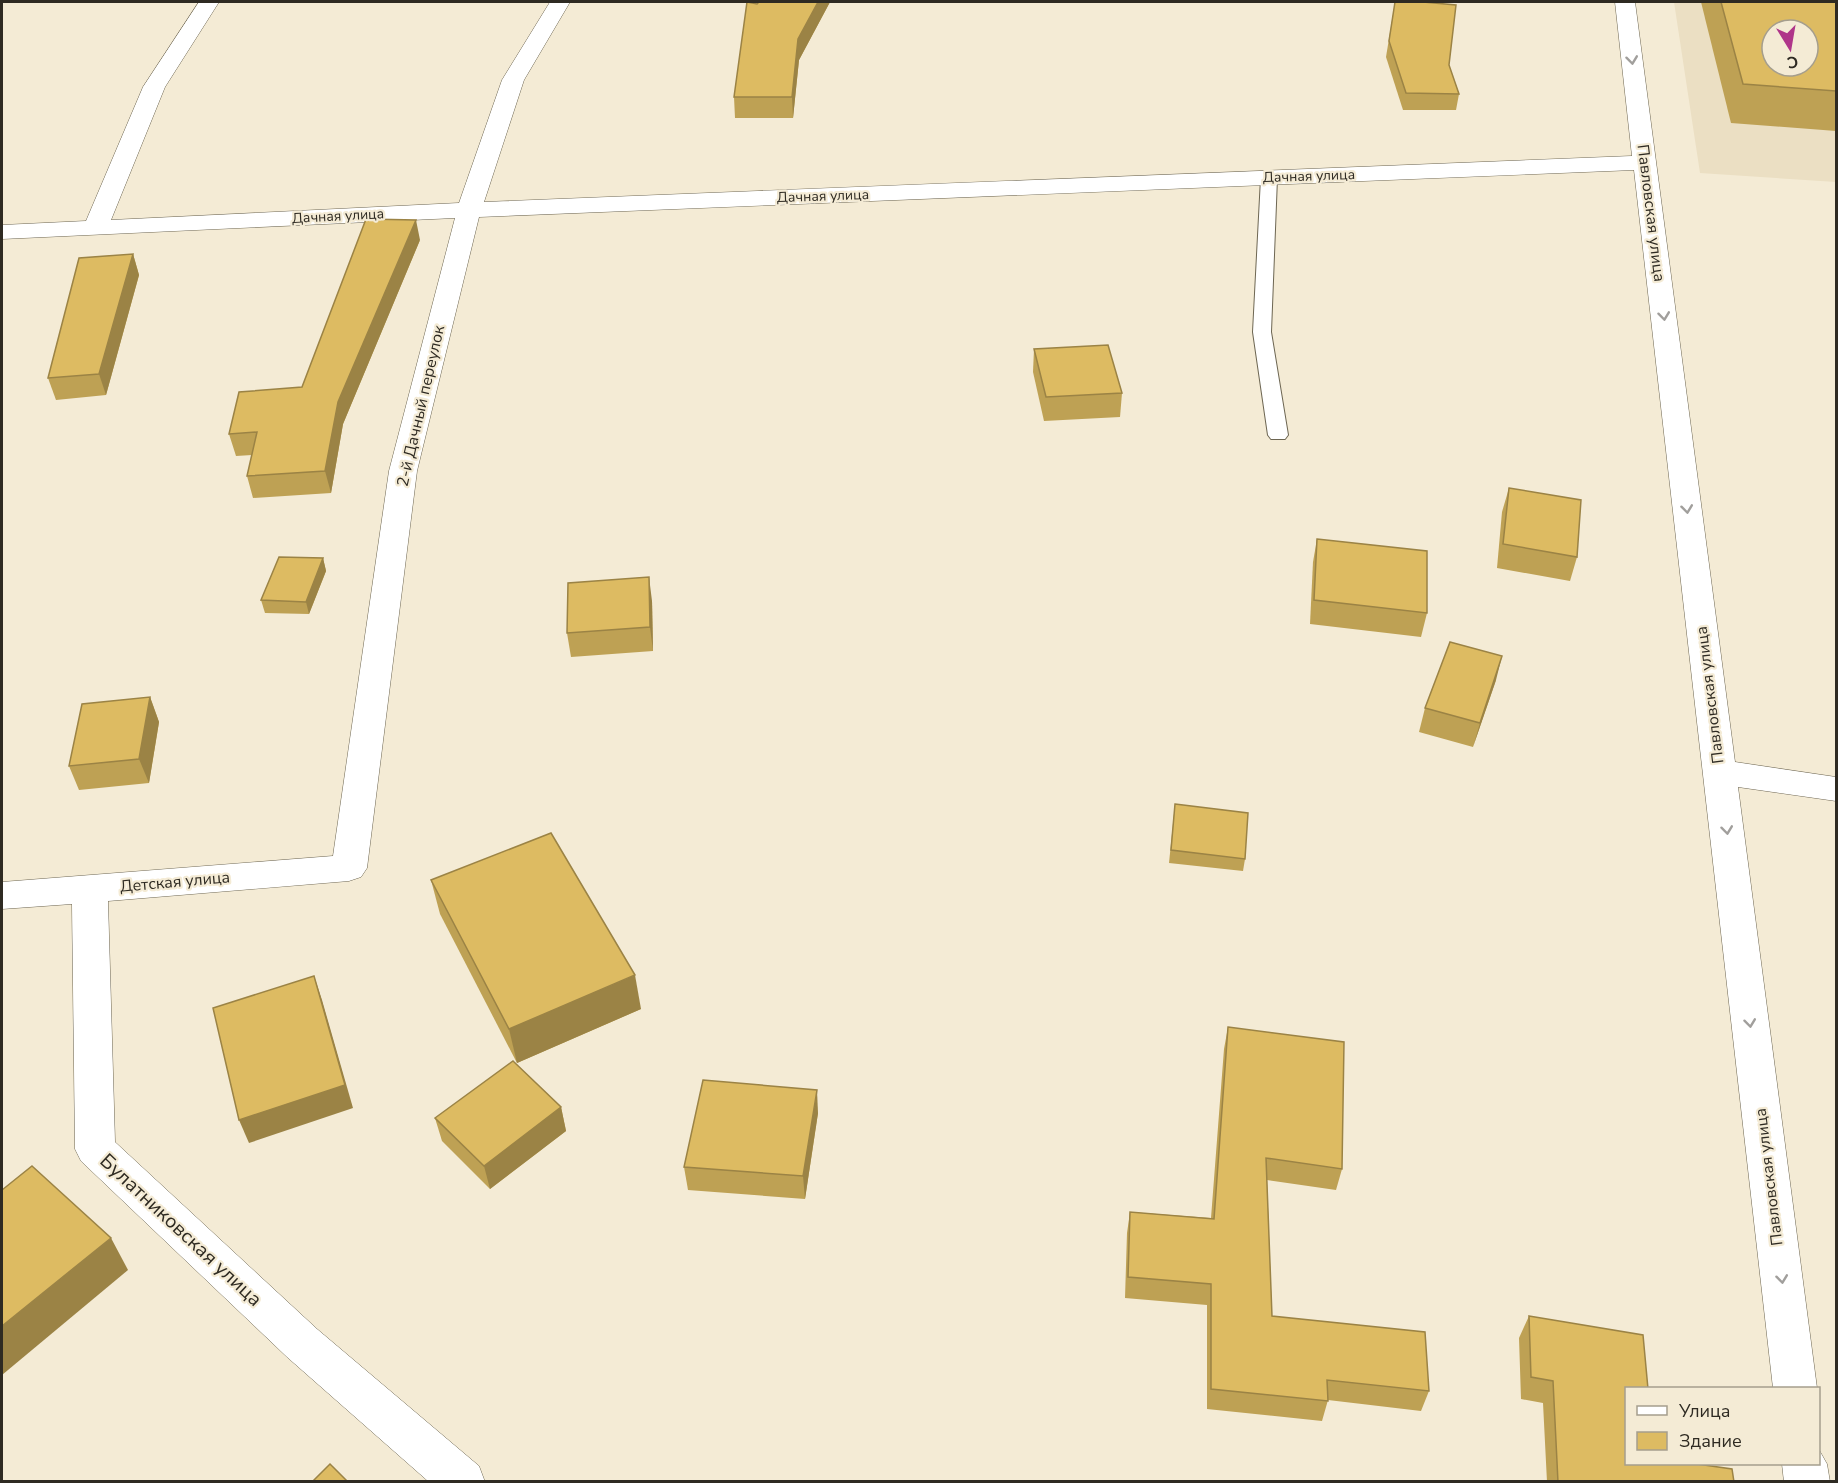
<svg xmlns="http://www.w3.org/2000/svg" width="1838" height="1483" font-family="'Nunito Sans',sans-serif">
	<style>
		.built { fill: #ebdfc3; fill-rule: evenodd }
		.lines { fill: none; stroke-linecap: round; stroke-linejoin: round }
		.lane-casing { stroke: #6d6652; stroke-width: 2 }
		.street-casing { stroke: #6d6652; stroke-width: 1 }
		.lane { fill: #fff; fill-rule: evenodd }
		.street { fill: #fff; fill-rule: evenodd }
		.wall { fill: #bea154 }
		.shaded-wall { fill: #9b8345 }
		.building { fill: #ddbb62; stroke: #9b8345; stroke-width: 1.5; fill-rule: evenodd }
		.oneway { stroke: #a19f9c }
		.labels { text-anchor: middle; dominant-baseline: central; stroke-width: 4.5; stroke-linejoin: round; paint-order: stroke }
		.far-street-label { font-size: 14px; fill: #2e2a22; stroke: #f4ebd5 }
		.street-label { font-size: 16px; fill: #2e2a22; stroke: #f4ebd5 }
		.near-street-label { font-size: 20px; fill: #2e2a22; stroke: #f4ebd5 }
	</style>
	<rect width="100%" height="100%" fill="#f4ebd5"/>
	<!-- built -->
	<path class="built" d="M1674 2H1836V182L1700 173ZM1772 30H1808V66H1772Z"/>
	<g class="lines">
		<defs>
			<polygon id="lane" points="1269,173 1277,178 1271,332 1288,435 1285,439 1271,439 1268,435 1253,332 1261,178"/>
			<g id="street">
				<polygon points="199,2 219,2 165,87 111,220 459,203 502,80 550,2 570,2 524,80 484,202 1632,156 1615,2 1635,2 1735,762 1836,777 1836,801 1738,787 1817,1388 1773,1388 1634,170 479,217 417,471 367,868 361,877 349,881 108,901 115,1142 317,1329 479,1466 485,1482 429,1482 287,1357 81,1161 75,1149 72,904 2,909 2,882 333,856 389,471 455,218 2,239 2,225 86,221 143,87"/>
				<polygon points="1818,1448 1827,1464 1830,1482 1784,1482 1782,1464 1818,1464"/>
			</g>
		</defs>
		<!-- lane casing -->
		<use href="#lane" class="lane-casing"/>
		<!-- street casing -->
		<use href="#street" class="street-casing"/>
		<!-- lane -->
		<use href="#lane" class="lane"/>
		<!-- street -->
		<use href="#street" class="street"/>
	</g>
	<!-- wall -->
	<g class="wall">
		<polygon points="830,2 799,60 793,118 735,118 734,97 757,4"/>
		<polygon points="1395,2 1449,65 1459,94 1456,110 1403,110 1386,57"/>
		<polygon points="1701,2 1836,2 1836,131 1731,123"/>
		<polygon points="420,240 343,424 331,493 253,498 247,476 252,455 236,456 229,434 302,387"/>
		<polygon points="133,254 139,275 106,395 56,400 48,378"/>
		<polygon points="1034,349 1122,393 1120,417 1044,421 1033,372"/>
		<polygon points="1509,488 1577,557 1570,581 1497,568 1502,512"/>
		<polygon points="1317,539 1427,613 1421,637 1310,624 1313,562"/>
		<polygon points="323,558 326,571 309,614 265,613 261,600"/>
		<polygon points="652,601 653,651 571,657 567,633"/>
		<polygon points="1496,680 1473,747 1419,732 1425,708"/>
		<polygon points="150,697 159,722 149,783 79,790 69,766"/>
		<polygon points="1175,804 1245,859 1243,871 1169,863"/>
		<polygon points="431,880 641,1009 517,1063 440,914"/>
		<polygon points="1228,1027 1342,1169 1336,1190 1267,1180 1272,1316 1429,1391 1421,1411 1328,1400 1322,1421 1207,1409 1207,1305 1125,1298 1127,1233 1130,1212 1211,1218 1224,1049"/>
		<polygon points="561,1107 566,1131 490,1189 442,1141 435,1118"/>
		<polygon points="818,1113 805,1199 688,1190 684,1167"/>
		<polygon points="1529,1316 1626,1464 1734,1482 1547,1482 1543,1403 1521,1399 1519,1338"/>
	</g>
	<!-- shaded-wall -->
	<g class="shaded-wall">
		<polygon points="818,2 830,2 799,60 793,118 792,97 798,39"/>
		<polygon points="416,220 420,240 343,424 331,493 325,471 338,402"/>
		<polygon points="133,254 139,275 106,395 99,374"/>
		<polygon points="323,558 326,571 309,614 306,602"/>
		<polygon points="649,577 652,601 653,651 650,627"/>
		<polygon points="1502,656 1496,680 1473,747 1480,723"/>
		<polygon points="150,697 159,722 149,783 139,759"/>
		<polygon points="635,975 641,1009 517,1063 509,1029"/>
		<polygon points="314,976 322,1000 353,1108 249,1143 239,1120"/>
		<polygon points="817,1090 818,1113 805,1199 803,1176"/>
		<polygon points="561,1107 566,1131 490,1189 484,1166"/>
		<polygon points="111,1238 128,1270 2,1375 2,1326"/>
	</g>
	<!-- building -->
	<g class="building">
		<polygon points="747,2 757,4 759,2 818,2 798,39 792,97 734,97"/>
		<polygon points="1395,2 1423,2 1456,5 1449,65 1459,94 1406,93 1389,41"/>
		<path d="M1721 2H1836V91L1743 84ZM1772 30H1808V66H1772Z"/>
		<polygon points="366,219 416,220 338,402 325,471 247,476 257,432 229,434 239,392 302,387"/>
		<polygon points="133,254 99,374 48,378 79,258"/>
		<polygon points="1108,345 1122,393 1046,397 1034,349"/>
		<polygon points="1509,488 1581,500 1577,557 1503,544"/>
		<polygon points="1317,539 1427,551 1427,613 1314,600"/>
		<polygon points="279,557 323,558 306,602 261,600"/>
		<polygon points="649,577 650,627 567,633 568,583"/>
		<polygon points="1450,642 1502,656 1480,723 1425,708"/>
		<polygon points="150,697 139,759 69,766 82,704"/>
		<polygon points="1175,804 1248,813 1245,859 1171,850"/>
		<polygon points="551,833 635,975 509,1029 431,880"/>
		<polygon points="314,976 345,1085 239,1120 213,1008"/>
		<polygon points="1228,1027 1344,1042 1342,1169 1266,1158 1272,1316 1425,1332 1429,1391 1327,1380 1328,1401 1211,1389 1211,1284 1128,1277 1130,1212 1214,1219"/>
		<polygon points="513,1061 561,1107 484,1166 435,1118"/>
		<polygon points="703,1080 817,1090 803,1176 684,1167"/>
		<polygon points="32,1166 111,1238 2,1326 2,1190"/>
		<polygon points="1529,1316 1643,1335 1648,1389 1626,1389 1626,1464 1697,1464 1732,1469 1734,1482 1558,1482 1553,1381 1531,1377"/>
		<polygon points="330,1464 348,1482 312,1482"/>
	</g>
	<!-- one-way arrows -->
	<defs><path id="oneway-chevron" d="M-2-3.5L2.5 0L-2 3.5" fill="none" stroke-width="1.6" stroke-linecap="round" stroke-linejoin="round" transform="scale(1.5)"/></defs>
	<g class="oneway">
		<use href="#oneway-chevron" transform="translate(1632 60) rotate(83)"/>
		<use href="#oneway-chevron" transform="translate(1664 316) rotate(83)"/>
		<use href="#oneway-chevron" transform="translate(1687 509) rotate(83)"/>
		<use href="#oneway-chevron" transform="translate(1727 830) rotate(83)"/>
		<use href="#oneway-chevron" transform="translate(1750 1023) rotate(83)"/>
		<use href="#oneway-chevron" transform="translate(1782 1279) rotate(83)"/>
	</g>
	<g class="labels">
		<!-- far-street labels -->
		<g class="far-street-label">
			<text transform="translate(1309 176) rotate(-2)">Дачная улица</text>
			<text transform="translate(823 196) rotate(-2)">Дачная улица</text>
			<text transform="translate(338 216) rotate(-3)">Дачная улица</text>
		</g>
		<!-- street labels -->
		<g class="street-label">
			<text transform="translate(1651 213) rotate(83)">Павловская улица</text>
			<text transform="translate(421 406) rotate(-77)">2-й Дачный переулок</text>
			<text transform="translate(1710 695) rotate(-97)">Павловская улица</text>
			<text transform="translate(175 882) rotate(-5)">Детская улица</text>
			<text transform="translate(1769 1177) rotate(-97)">Павловская улица</text>
		</g>
		<!-- near-street labels -->
		<g class="near-street-label">
			<text transform="translate(181 1230) rotate(43)">Булатниковская улица</text>
		</g>
	</g>
	<!-- border -->
	<rect width="1838" height="1483" fill="none" stroke="#2e2a22" stroke-width="6"/>
	<!-- legend -->
	<rect x="1625" y="1387" width="195" height="78" fill="#f4ebd5" stroke="#a59e8d" stroke-width="1.5"/>
	<rect x="1637" y="1406" width="30" height="9" fill="#ffffff" stroke="#a59e8d" stroke-width="1.5"/>
	<text x="1679" y="1417" font-size="18" fill="#2e2a22">Улица</text>
	<rect x="1637" y="1432" width="30" height="18" fill="#ddbb62" stroke="#a59e8d" stroke-width="1.5"/>
	<text x="1679" y="1447" font-size="18" fill="#2e2a22">Здание</text>
	<!-- north arrow -->
	<g transform="translate(1790 48) rotate(169)"><circle r="28" fill="#f4ebd5" stroke="#a59e8d" stroke-width="1.5"/>
	<path d="M0-4.5L10 22L0 15L-10 22Z" fill="#af3589"/>
	<text y="-9" font-size="16" font-weight="bold" text-anchor="middle" fill="#2e2a22">С</text>
	</g>
</svg>
